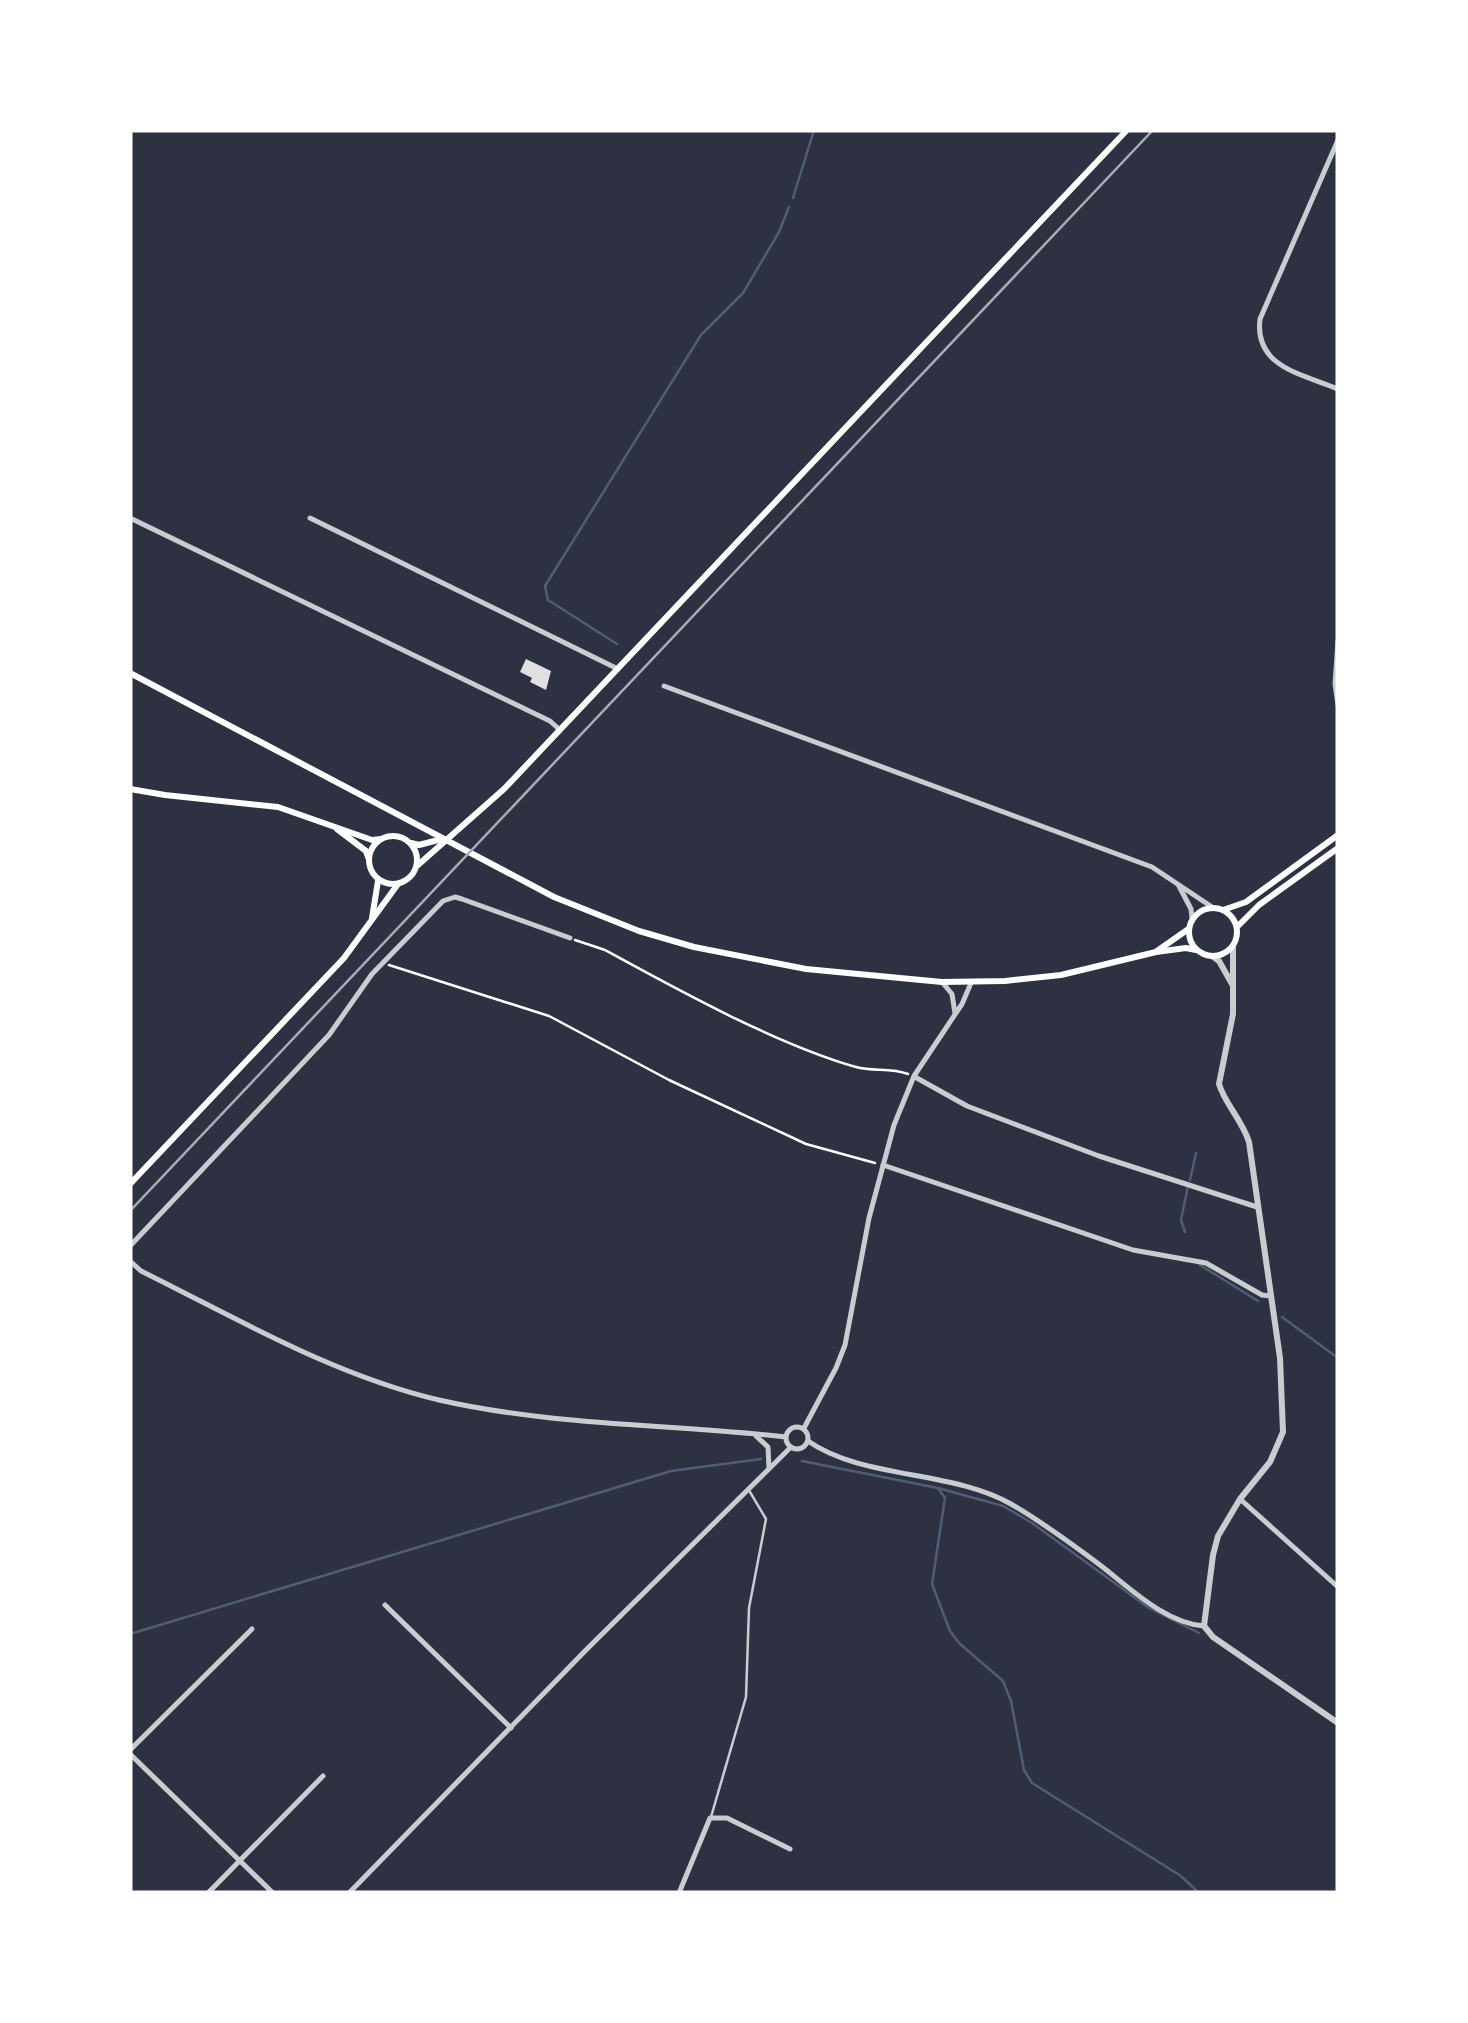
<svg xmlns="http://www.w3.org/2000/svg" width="1468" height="2023" font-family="'Asap Condensed',sans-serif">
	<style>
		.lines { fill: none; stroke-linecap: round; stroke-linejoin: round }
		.stream { stroke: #4f5d75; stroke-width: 2.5 }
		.building { fill: #e0e0e3 }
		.path { stroke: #fff; stroke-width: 2.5 }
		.service { stroke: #caccd0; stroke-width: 2.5 }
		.minor { stroke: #caccd0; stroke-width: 5 }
		.tertiary { stroke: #caccd0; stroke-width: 6 }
		.secondary { stroke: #fff; stroke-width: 6 }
		.rail { stroke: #abadb3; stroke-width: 2.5 }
	</style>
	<rect width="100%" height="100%" fill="#2d3142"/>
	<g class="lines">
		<!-- stream -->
		<g class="stream">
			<polyline points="793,198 814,130"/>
			<polyline points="617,644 548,600 545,586 701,335 743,293 779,232 789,207"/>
			<polyline points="1190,1180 1196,1153"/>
			<polyline points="1185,1232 1181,1220 1188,1186"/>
			<polyline points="1200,1265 1258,1301"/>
			<polyline points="1282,1317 1338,1358"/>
			<polyline points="802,1461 938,1488 1003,1506 1032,1523 1149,1608 1199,1633"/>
			<polyline points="938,1488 945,1498 932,1584 950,1631 959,1643 1003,1681 1011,1701 1024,1770 1032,1783 1181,1876 1199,1893"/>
			<polyline points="130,1634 671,1471 761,1459"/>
		</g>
	</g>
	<!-- building -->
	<polygon class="building" points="526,659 551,671 546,690 530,682 532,678 520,672"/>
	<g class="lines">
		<!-- path -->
		<g class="path">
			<path d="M575 940 605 950C678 990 776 1044 856 1067 873 1072 890 1067 908 1074"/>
			<polyline points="389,965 549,1016 669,1080 806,1144 875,1163"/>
		</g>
		<!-- service -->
		<polyline class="service" points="711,1817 746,1697 749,1608 766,1519 750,1492"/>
		<!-- minor -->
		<g class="minor">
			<path d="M1338 140 1260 319C1254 367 1302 374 1338 389"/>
			<polyline points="130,518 550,721 560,730"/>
			<polyline points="310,518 618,669"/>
			<polyline points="1338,641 1335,684 1338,705"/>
			<polyline points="664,686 1152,867 1212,907"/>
			<polyline points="1179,886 1191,909 1192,918"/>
			<polyline points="942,982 952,994 955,1013"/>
			<polyline points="915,1077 967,1106 1099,1156 1257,1207"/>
			<polyline points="883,1165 1133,1250 1206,1263 1262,1295 1271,1296"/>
			<polyline points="130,1246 329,1035 372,974 443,901 455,897 462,899 570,938"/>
			<path d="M130 1261 141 1271C238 1319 333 1375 439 1400 553 1426 671 1424 786 1437"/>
			<circle cx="797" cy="1438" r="11"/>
			<polyline points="804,1428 836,1368 845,1345 869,1218 894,1125 914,1076 962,1004 971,983"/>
			<polyline points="756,1436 768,1447 769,1468"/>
			<path d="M808 1441C862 1479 952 1470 1011 1504 1042 1522 1072 1544 1100 1565 1130 1588 1165 1623 1204 1626"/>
			<polyline points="1240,1499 1338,1587"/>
			<polyline points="385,1605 511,1728"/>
			<polyline points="130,1750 252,1629"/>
			<polyline points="130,1754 273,1893"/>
			<polyline points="208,1893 323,1776"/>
			<polyline points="349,1893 586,1650 791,1447"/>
			<polyline points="679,1893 710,1818 727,1818 790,1849"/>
		</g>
		<!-- tertiary -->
		<g class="tertiary">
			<path d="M1233 946V1014L1219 1084C1225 1104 1242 1120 1249 1142L1280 1358 1283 1432 1270 1462 1240 1499 1218 1536 1213 1555 1204 1626 1213 1637 1338 1723"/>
			<polyline points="1212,956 1219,961 1232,984"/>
		</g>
		<!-- secondary -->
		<g class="secondary">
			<polyline points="130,673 554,897 639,931 694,947 806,969 942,982 1005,981 1061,975 1156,952 1186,948 1196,950"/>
			<polyline points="130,789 165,795 278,807 372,840 381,839"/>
			<polyline points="337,829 366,851 368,857"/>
			<circle cx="393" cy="860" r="24"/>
			<polyline points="411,843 419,845 442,839"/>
			<polyline points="418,865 504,789 1127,130"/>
			<circle cx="1213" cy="932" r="24"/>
			<polyline points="1223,910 1246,902 1338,835"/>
			<polyline points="372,918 378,881"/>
			<polyline points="1237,927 1259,905 1338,848"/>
			<polyline points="1157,951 1187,930"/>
			<polyline points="130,1184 344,958 398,884"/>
		</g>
		<!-- rail -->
		<polyline class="rail" points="130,1211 1153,130"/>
	</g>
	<!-- border -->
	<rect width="1468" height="2023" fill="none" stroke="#ffffff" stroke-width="265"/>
</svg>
